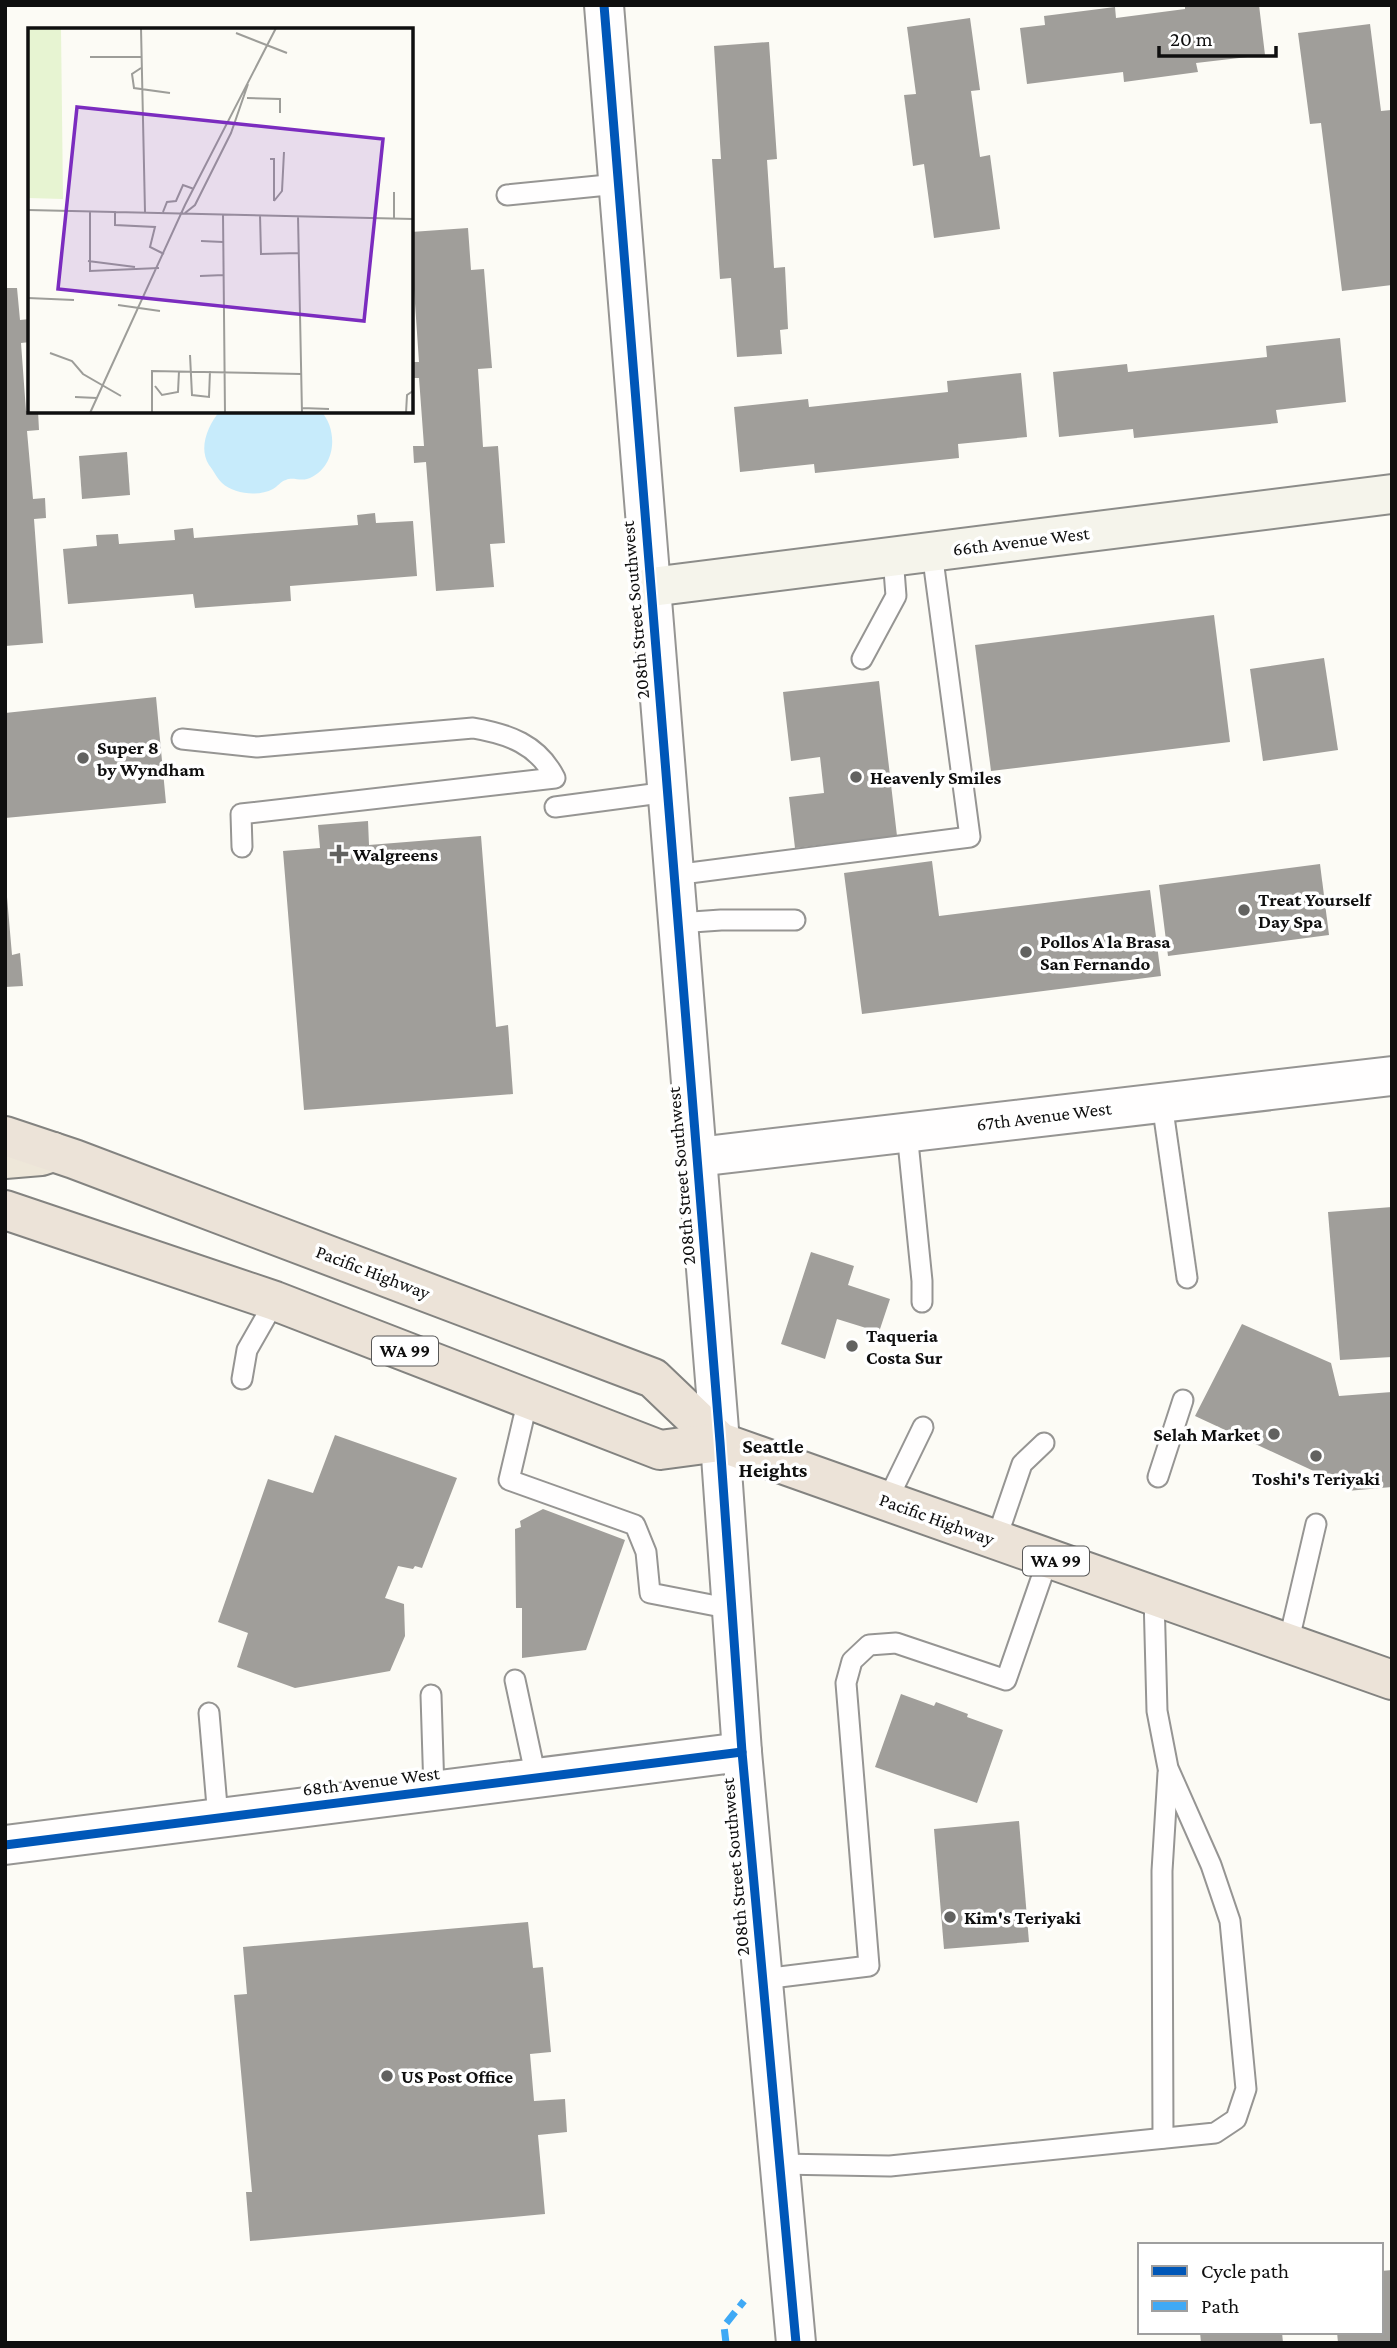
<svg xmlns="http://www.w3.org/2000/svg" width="1397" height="2348" font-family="'Crimson Pro',serif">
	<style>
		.water { fill: #c7ebfb }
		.building { fill: #a09e9a }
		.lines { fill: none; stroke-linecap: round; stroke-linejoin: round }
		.service-casing { stroke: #969593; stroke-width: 23 }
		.minor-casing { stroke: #969593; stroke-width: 42 }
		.tertiary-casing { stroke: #969593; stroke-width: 42 }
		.secondary-casing { stroke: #8c8c89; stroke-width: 42 }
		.primary-casing { stroke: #838380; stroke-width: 42 }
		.trunk-casing { stroke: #838380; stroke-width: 42 }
		.service { stroke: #fffefe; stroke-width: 19 }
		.minor { stroke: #fffefe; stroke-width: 38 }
		.tertiary { stroke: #fffefe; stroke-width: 38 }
		.secondary { stroke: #f5f4eb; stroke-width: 38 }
		.primary { stroke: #eee7d9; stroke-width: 38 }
		.trunk { stroke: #ece3d8; stroke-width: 38 }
		.quiet { stroke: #3fa9f5; stroke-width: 7; stroke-dasharray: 14 7; stroke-linecap: butt }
		.cycleway-casing { stroke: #fff; stroke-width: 13 }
		.cycleway { stroke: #0057b8; stroke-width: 9 }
		.poi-dot { fill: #626260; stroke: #fff; stroke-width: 2.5 }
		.labels { text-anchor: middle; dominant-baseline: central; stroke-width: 7; stroke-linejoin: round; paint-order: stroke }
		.shield { fill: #fff; stroke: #575757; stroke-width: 2 }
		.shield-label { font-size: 18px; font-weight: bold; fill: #0f0f0f }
		.street-label { font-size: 19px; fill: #0f0f0f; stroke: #fff }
		.poi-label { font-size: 19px; font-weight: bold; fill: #0f0f0f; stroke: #fff; text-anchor: start }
		.neighbourhood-label { font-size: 21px; font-weight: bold; fill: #0f0f0f; stroke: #fff }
		.inset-road { fill: none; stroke: #9d9d99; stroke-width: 2 }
		.view { fill: #7b2cbf; fill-opacity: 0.15; stroke: #7b2cbf; stroke-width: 3.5 }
		.inset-edge { fill: none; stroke: #0f0f0f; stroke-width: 3.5 }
	</style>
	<rect width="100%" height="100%" fill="#fcfbf5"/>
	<!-- water -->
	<path class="water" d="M220 411H321C339 431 336 469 307 479 300 481 292 477 286 480 281 481 277 487 273 489 258 497 234 494 222 483 216 477 214 471 209 465 198 448 208 425 220 411Z"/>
	<!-- building -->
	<g class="building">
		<polygon points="1185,5 1259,5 1265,55 1196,63 1198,72 1124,82 1123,72 1027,84 1020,28 1045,25 1044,16 1115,7 1116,18 1185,9"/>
		<polygon points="970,18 980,90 971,91 980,157 990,155 1000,229 934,238 924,164 913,166 904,95 916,94 907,27"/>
		<polygon points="1370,24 1381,111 1391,110 1392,116 1392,285 1342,291 1321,123 1310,124 1298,33"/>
		<polygon points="769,42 777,159 767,160 774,268 785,267 788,329 780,330 782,354 737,357 731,278 720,279 712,159 721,159 714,46"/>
		<polygon points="468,228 471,270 484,269 492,368 478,369 483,447 498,446 505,543 490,544 494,587 436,591 426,462 414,463 413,446 424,446 419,378 411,378 411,362 419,362 414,289 411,289 411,232"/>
		<polygon points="5,288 17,288 20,320 30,319 30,342 21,343 26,411 38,411 39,430 27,431 33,499 45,498 46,518 34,519 43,643 5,646"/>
		<polygon points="1340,338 1346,402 1276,410 1278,423 1134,438 1133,429 1059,437 1053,372 1127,364 1128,372 1267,357 1266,346"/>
		<polygon points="1021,373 1027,437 958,444 959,458 815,473 814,464 740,472 734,407 808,399 809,407 948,392 947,381"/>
		<polygon points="127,452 130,495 82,499 79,456"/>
		<polygon points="375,513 376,523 413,521 417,576 290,586 291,601 195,608 193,594 68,604 63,549 97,546 96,535 118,534 119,544 175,540 174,530 193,528 194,538 358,525 357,515"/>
		<polygon points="1214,615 1230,742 991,771 975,645"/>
		<polygon points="1324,658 1338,750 1263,761 1250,669"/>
		<polygon points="879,681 897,836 795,848 789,797 824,793 820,757 791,761 783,692"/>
		<polygon points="156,697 166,803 5,818 5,713"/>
		<polygon points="368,821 369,845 481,836 496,1027 508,1025 513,1094 304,1110 283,851 320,848 318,825"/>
		<polygon points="932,861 939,916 1150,890 1161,976 862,1014 844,873"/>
		<polygon points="1320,864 1329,935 1168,956 1159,885"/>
		<polygon points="5,897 7,897 12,955 20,953 23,986 5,987"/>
		<polygon points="1392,1207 1392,1357 1340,1360 1328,1212"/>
		<polygon points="811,1252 854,1266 848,1285 890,1299 879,1332 837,1319 825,1359 781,1344"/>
		<polygon points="1242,1324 1331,1363 1339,1396 1392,1392 1392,1487 1347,1491 1346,1486 1195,1416"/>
		<polygon points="335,1435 457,1478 422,1568 415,1566 413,1569 398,1566 385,1598 404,1604 405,1636 390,1671 295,1688 237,1667 248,1633 218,1622 268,1479 313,1493"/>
		<polygon points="543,1509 625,1540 586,1650 522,1658 522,1608 516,1608 515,1529 521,1527 520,1521"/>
		<polygon points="901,1694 934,1706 936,1702 968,1714 967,1717 1003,1730 977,1803 875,1767"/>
		<polygon points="1019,1821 1029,1942 944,1949 934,1829"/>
		<polygon points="528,1922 533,1968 543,1967 551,2052 530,2054 534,2101 565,2099 567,2132 538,2135 545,2214 250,2241 246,2192 252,2192 234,1995 247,1994 243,1947"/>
		<polygon points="1392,2270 1392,2343 1338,2343 1337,2332 1381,2332 1381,2271"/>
		<polygon points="1200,2332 1282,2332 1283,2343 1201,2343"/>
	</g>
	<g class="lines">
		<defs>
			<g id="service">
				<polyline points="507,195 618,184"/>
				<polyline points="862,659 896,596 893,557"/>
				<path d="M182 739 257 747 473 728C508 734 538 744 555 778L241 814 242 847"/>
				<polyline points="555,807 668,792"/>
				<polyline points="674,875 970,837 932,552"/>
				<polyline points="678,923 721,920 795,920"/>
				<polyline points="1162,1103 1187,1278"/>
				<polyline points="907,1132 922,1281 922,1302"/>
				<polyline points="242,1379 247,1350 275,1301"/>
				<polyline points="528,1399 509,1480 635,1525 646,1552 650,1593 732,1609"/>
				<polyline points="1158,1477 1183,1400"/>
				<polyline points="887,1501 923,1427"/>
				<polyline points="996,1540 1022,1464 1044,1443"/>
				<polyline points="1288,1644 1316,1524"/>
				<polyline points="515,1680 536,1778"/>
				<polyline points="431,1695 434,1791"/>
				<polyline points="209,1713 218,1818"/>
				<polyline points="763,1979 869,1966 846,1683 852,1661 869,1645 896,1643 1006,1680 1048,1559"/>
				<polyline points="1163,2138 1162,1871 1168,1773"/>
				<polyline points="779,2164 890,2166 1215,2133 1236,2119 1246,2089 1230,1921 1211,1865 1168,1768 1157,1711 1154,1596"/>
			</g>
			<polyline id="minor" points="697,1157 1392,1076"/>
			<g id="tertiary">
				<polyline points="604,5 720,1442 742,1752 796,2343"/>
				<polyline points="5,1845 742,1752"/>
			</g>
			<polyline id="secondary" points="651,587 1392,494"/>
			<polyline id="primary" points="5,1159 41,1156 53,1152"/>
			<g id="trunk">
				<polyline points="5,1136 74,1159 653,1378 720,1442 1392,1680"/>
				<polyline points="5,1210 275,1301 660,1450 720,1442"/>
			</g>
		</defs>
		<!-- service casing -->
		<use href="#service" class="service-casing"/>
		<!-- minor casing -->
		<use href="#minor" class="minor-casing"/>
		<!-- tertiary casing -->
		<use href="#tertiary" class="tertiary-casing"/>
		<!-- secondary casing -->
		<use href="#secondary" class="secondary-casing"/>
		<!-- primary casing -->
		<use href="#primary" class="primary-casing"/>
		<!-- trunk casing -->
		<use href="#trunk" class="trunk-casing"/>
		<!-- service -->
		<use href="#service" class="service"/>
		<!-- minor -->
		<use href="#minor" class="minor"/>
		<!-- tertiary -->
		<use href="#tertiary" class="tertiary"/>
		<!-- secondary -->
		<use href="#secondary" class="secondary"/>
		<!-- primary -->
		<use href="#primary" class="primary"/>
		<!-- trunk -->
		<use href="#trunk" class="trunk"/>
		<!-- quiet -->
		<polyline class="quiet" points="726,2343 724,2326 744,2301"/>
		<defs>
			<g id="cycleway">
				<polyline points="604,5 720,1442 742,1752 796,2343"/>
				<polyline points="5,1845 742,1752"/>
			</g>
		</defs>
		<!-- cycleway casing -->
		<use href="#cycleway" class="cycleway-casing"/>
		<!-- cycleway -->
		<use href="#cycleway" class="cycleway"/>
	</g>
	<!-- markers -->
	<g class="poi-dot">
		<circle cx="83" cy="758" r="7"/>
		<circle cx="856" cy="777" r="7"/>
		<path d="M335.5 843.5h7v7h7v7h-7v7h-7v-7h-7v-7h7z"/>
		<circle cx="1244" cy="910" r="7"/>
		<circle cx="1026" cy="952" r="7"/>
		<circle cx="852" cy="1346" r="7"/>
		<circle cx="1274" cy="1434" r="7"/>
		<circle cx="1316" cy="1456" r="7"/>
		<circle cx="950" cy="1917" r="7"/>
		<circle cx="387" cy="2076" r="7"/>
	</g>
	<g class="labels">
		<!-- shield labels -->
		<g class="shield">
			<rect x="372" y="1336.5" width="66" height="29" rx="5"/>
			<rect x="1023" y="1546.5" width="66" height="29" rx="5"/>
		</g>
		<g class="shield-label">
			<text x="405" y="1351">WA 99</text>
			<text x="1056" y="1561">WA 99</text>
		</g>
		<!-- street labels -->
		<g class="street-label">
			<text transform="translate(1021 541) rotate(-7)">66th Avenue West</text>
			<text transform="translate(635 610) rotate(-95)">208th Street Southwest</text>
			<text transform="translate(1044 1116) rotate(-7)">67th Avenue West</text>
			<text transform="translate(681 1176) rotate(-95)">208th Street Southwest</text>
			<text transform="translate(373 1272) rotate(21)">Pacific Highway</text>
			<text transform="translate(937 1519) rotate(20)">Pacific Highway</text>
			<text transform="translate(371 1781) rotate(-7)">68th Avenue West</text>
			<text transform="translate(735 1867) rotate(-95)">208th Street Southwest</text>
		</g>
		<!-- poi labels -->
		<g class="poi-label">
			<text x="97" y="747">Super 8<tspan x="97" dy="22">by Wyndham</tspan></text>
			<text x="870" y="777">Heavenly Smiles</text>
			<text x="353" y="854">Walgreens</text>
			<text x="1258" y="899">Treat Yourself<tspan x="1258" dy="22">Day Spa</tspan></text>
			<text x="1040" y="941">Pollos A la Brasa<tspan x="1040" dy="22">San Fernando</tspan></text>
			<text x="866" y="1335">Taqueria<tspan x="866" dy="22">Costa Sur</tspan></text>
			<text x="1260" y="1434" text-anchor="end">Selah Market</text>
			<text x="1316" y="1478" text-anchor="middle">Toshi's Teriyaki</text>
			<text x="964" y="1917">Kim's Teriyaki</text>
			<text x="401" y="2076">US Post Office</text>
		</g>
		<!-- neighbourhood labels -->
		<g class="neighbourhood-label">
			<text x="773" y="1446">Seattle<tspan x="773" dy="24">Heights</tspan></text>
		</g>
	</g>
	<!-- overview -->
	<g transform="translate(28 28)">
		<rect width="385" height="385" fill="#fcfbf5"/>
		<path d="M0 0H33L35 171 0 170Z" fill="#e7f4d2"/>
		<path class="inset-road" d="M113 0 117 184M208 5 259 25M62 29H113M113 40 104 46 106 60 142 65M219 70 252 71V85M242 131H246V173M246 173 254 163 256 124M0 182 385 191M62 183V243L131 240M87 183V197L127 199 122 219 136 226M135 184 139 174 148 173 155 157 166 161M157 185 167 177 203 105 220 56M195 186 197 385M232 187 233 226 271 225M270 188 274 385M366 190V164M173 213 195 214M60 233 107 239M172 248 196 247M0 270 46 272M90 277 132 283M22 325 44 333 55 346 93 368M162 327 164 367 181 369 182 343M127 358 134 367 150 364 151 343M47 369 69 370M274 380 301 381M62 385 157 177 248 0M124 385V343L273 346M378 385 379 367 385 363"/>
		<path class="view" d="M49 79 355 111 336 293 30 261Z"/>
		<rect width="385" height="385" class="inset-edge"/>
	</g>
	<!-- border -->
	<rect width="1397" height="2348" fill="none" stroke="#0f0f0f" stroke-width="14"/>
	<!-- legend -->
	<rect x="1138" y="2243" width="245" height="91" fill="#ffffff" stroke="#9f9f9f" stroke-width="2"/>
	<rect x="1152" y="2266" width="35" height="10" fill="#0057b8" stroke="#9f9f9f" stroke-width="2"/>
	<text x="1201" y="2278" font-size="21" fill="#0f0f0f">Cycle path</text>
	<rect x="1152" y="2301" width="35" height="10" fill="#3fa9f5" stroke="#9f9f9f" stroke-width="2"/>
	<text x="1201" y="2313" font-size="21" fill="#0f0f0f">Path</text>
	<!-- scale -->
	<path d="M1159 46v10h117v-10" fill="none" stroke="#0f0f0f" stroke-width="3.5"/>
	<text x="1170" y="46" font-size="21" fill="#0f0f0f" stroke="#ffffff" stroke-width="5" paint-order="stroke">20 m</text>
</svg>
